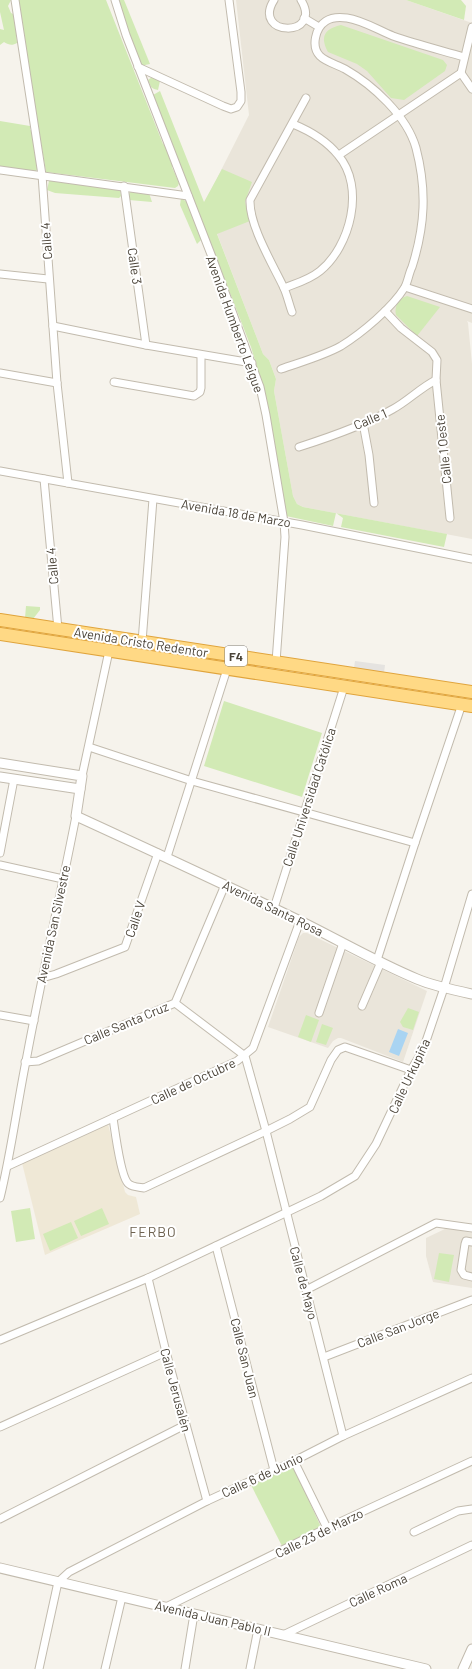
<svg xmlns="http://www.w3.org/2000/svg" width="472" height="1669" font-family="Barlow,sans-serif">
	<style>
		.residential { fill: #eae5da }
		.education { fill: #efe8d6 }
		.green { fill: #d2eab5 }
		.parking { fill: #e5e3e0 }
		.water { fill: #a9d4f2 }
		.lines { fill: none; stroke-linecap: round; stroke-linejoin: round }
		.minor-casing { stroke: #c2bbae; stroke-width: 9 }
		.tertiary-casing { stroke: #c2bbae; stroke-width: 11 }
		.trunk-casing { stroke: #e0a43c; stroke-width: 14 }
		.minor { stroke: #fff; stroke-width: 7 }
		.tertiary { stroke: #fff; stroke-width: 9 }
		.trunk { stroke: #ffd985; stroke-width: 12 }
		.labels { text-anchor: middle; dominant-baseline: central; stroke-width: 4; stroke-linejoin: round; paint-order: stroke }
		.shield { fill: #fff; stroke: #817c74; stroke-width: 1 }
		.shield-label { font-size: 12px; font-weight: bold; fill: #4b4439 }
		.street-label { font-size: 13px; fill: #4b4439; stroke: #fff }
		.neighbourhood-label { font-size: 14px; letter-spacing: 1px; fill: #6e6250; stroke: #fff }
	</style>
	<rect width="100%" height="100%" fill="#f6f3ec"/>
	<!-- residential -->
	<g class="residential">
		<polygon points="236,0 406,0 472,23 472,323 467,321 468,323 472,364 472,539 303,507 297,504 293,496 274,391 276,379 269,360 263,354 205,202 249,115"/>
		<polygon points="303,933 307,933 427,991 403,1062 341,1038 338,1038 333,1041 328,1048 268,1027 299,937"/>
		<polygon points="447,1228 472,1233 472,1288 433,1282 426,1256 426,1238"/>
	</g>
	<!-- education -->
	<polygon class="education" points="108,1124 125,1192 128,1195 136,1197 140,1214 45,1255 22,1163"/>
	<!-- green -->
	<g class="green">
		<path d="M0 0H11L8 6 11 13 15 15 17 43C12 46 9 45 4 42L0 45V29L4 30 0 12Z"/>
		<polygon points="18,0 106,0 163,144 174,149 153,95 160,91 204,202 222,169 252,182 245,202 250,221 217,234 263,354 269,360 276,379 274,391 293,496 297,504 303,507 447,534 444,547 341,527 343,518 336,513 333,526 286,516 266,397 251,347 179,162 172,167 179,183 178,186 175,188 46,172 27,63"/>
		<polygon points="118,0 124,0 150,64 140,66 126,27"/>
		<polygon points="406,0 461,0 466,6 464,20"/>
		<path d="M341 25 443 60 447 65 445 71 404 100 391 98 367 71 357 64 328 52C320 37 324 29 341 25Z"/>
		<polygon points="152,77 160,81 158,90 154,89 151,87 148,80"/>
		<polygon points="0,121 30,126 30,130 34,131 38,171 36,170 36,175 0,170"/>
		<polygon points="52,180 120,189 121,196 119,198 55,193 47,190 49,181"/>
		<polygon points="131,191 149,193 152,202 129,200 129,194"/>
		<polygon points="181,198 187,202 201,240 197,244 180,205"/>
		<path d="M407 296 440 307 417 336 396 315C394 307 398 299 407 296Z"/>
		<polygon points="26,606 40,607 40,610 33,619 25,618"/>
		<polygon points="224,701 322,733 302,797 204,766"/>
		<polygon points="408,1008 419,1012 413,1030 403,1027 400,1022"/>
		<polygon points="306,1015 319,1020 311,1042 298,1037"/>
		<polygon points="322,1024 333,1028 326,1045 316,1042"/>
		<polygon points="30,1208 35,1239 16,1242 11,1211"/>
		<polygon points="102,1208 109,1224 81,1236 74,1221"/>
		<polygon points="71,1222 78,1238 50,1251 43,1234"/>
		<polygon points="439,1253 454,1255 449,1282 434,1279"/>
		<polygon points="293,1465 320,1525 318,1528 282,1546 251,1485"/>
	</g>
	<!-- parking -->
	<polygon class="parking" points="355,661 385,665 384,673 354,668"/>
	<!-- water -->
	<polygon class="water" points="398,1029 408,1033 399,1056 389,1052"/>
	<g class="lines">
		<defs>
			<g id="minor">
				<polyline points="15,0 42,175 57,383 68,483"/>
				<polyline points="115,0 126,35 212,257 260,387 266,415 284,522 285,537 276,662"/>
				<path d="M274 0C251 37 324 38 301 0"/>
				<polyline points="304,18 319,27"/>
				<polyline points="138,67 223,106 231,109 237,107 241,101 241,92 229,0"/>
				<polyline points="461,73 472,89"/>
				<polyline points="339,155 461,73 472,27"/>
				<polyline points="0,170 188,196"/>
				<polyline points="124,186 146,345"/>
				<polyline points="0,274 48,279"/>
				<polyline points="405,287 472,309"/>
				<path d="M284 288C297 283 309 280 320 271 350 247 366 187 338 155 326 140 310 131 293 124"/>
				<polyline points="385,311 401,328 432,352 437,360 436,380 450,518"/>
				<path d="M292 312C289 304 287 294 283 286 272 263 249 225 250 200L306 98"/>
				<polyline points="53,326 146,345 252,363"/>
				<path d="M281 369C301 362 323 356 341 346 362 333 392 308 405 287 408 281 409 273 412 267 425 226 427 190 416 148 407 116 373 85 345 69 338 65 326 62 320 56 311 47 315 28 326 21 332 17 340 17 347 18 362 20 378 30 393 36 416 44 440 50 464 57"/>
				<polyline points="0,373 57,383"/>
				<polyline points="114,382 194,396 200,392 201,388 201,355"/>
				<polyline points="363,423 369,455 374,503"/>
				<path d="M299 447C327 438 367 424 393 409 408 401 420 388 436 380"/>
				<polyline points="0,471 302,525 472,559"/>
				<polyline points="44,479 58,629"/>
				<polyline points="142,642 153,499"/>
				<polyline points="89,747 192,781 415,843"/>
				<polyline points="82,776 109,651"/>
				<polyline points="0,853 14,779"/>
				<polyline points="167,857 227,669"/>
				<polyline points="0,865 63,879"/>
				<polyline points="274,908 344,687"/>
				<polyline points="377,960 415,843 462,704"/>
				<polyline points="42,978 56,974 125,947 158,853"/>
				<polyline points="175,1003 245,1056 266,1131 343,1436"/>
				<polyline points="362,1006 381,962"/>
				<polyline points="319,1013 343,943"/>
				<polyline points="0,1015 34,1021"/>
				<polyline points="25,1062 38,1061 175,1003 225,885"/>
				<path d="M113 1118C115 1131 120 1172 127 1182 130 1187 138 1187 144 1188L266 1131 290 1119 310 1107 331 1060 338 1050 345 1047 411 1070"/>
				<polyline points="8,1166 237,1061 253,1048 300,921"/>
				<path d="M0 1198C11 1153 17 1106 26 1061 41 979 60 898 76 816"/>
				<polyline points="472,1242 466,1241 465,1244 461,1270 464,1275 472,1277"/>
				<polyline points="216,1246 274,1470"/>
				<polyline points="148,1278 166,1352 207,1501"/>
				<polyline points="306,1290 436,1223 472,1228"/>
				<polyline points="0,1340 148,1278 321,1196 355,1176 376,1144 411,1070 423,1050 444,988 472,894"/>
				<polyline points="324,1357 472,1300"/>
				<polyline points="0,1427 166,1352"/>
				<polyline points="294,1461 327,1528"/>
				<polyline points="0,1519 185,1425"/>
				<polyline points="414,1532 458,1511 472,1509"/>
				<polyline points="166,1607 327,1528 472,1461"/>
				<polyline points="283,1635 472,1545"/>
				<polyline points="39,1669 58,1582 69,1572 207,1501 294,1461 343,1436 472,1378"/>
				<polyline points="105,1669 122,1597"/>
				<polyline points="185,1669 194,1614"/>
				<polyline points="250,1669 258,1629"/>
			</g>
			<g id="tertiary">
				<path d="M0 763 82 776 76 816C150 850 224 884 298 920 337 939 376 962 417 979 434 986 453 990 472 994"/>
				<polyline points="0,777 80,789"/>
				<polyline points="0,1568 426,1669"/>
				<polyline points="463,1669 472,1649"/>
			</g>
			<g id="trunk">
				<polyline points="0,620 472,692"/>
				<polyline points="0,634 472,706"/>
			</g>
		</defs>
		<!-- minor casing -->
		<use href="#minor" class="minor-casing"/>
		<!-- tertiary casing -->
		<use href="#tertiary" class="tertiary-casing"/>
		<!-- trunk casing -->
		<use href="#trunk" class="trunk-casing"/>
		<!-- minor -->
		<use href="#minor" class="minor"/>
		<!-- tertiary -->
		<use href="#tertiary" class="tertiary"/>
		<!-- trunk -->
		<use href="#trunk" class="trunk"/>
	</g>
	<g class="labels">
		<!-- shield labels -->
		<rect class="shield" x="225" y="646" width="22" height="20" rx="3"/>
		<g class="shield-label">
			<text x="236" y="656">F4</text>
		</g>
		<!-- street labels -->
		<g class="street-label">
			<text transform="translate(46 241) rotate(-94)">Calle 4</text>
			<text transform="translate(135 266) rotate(82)">Calle 3</text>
			<text transform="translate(235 324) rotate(70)">Avenida Humberto Leigue</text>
			<text transform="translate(370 419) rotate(-23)">Calle 1</text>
			<text transform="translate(443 449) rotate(-96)">Calle 1 Oeste</text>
			<text transform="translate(236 513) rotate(10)">Avenida 18 de Marzo</text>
			<text transform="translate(52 566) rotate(-95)">Calle 4</text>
			<text transform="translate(141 642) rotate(9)">Avenida Cristo Redentor</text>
			<text transform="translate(309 797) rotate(-72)">Calle Universidad Católica</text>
			<text transform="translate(273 908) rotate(26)">Avenida Santa Rosa</text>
			<text transform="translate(135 919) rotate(-71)">Calle V</text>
			<text transform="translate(53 924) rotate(-78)">Avenida San Silvestre</text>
			<text transform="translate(126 1023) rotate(-23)">Calle Santa Cruz</text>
			<text transform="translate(409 1076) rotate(-65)">Calle Urkupiña</text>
			<text transform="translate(193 1081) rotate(-25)">Calle de Octubre</text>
			<text transform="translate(304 1283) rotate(75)">Calle de Mayo</text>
			<text transform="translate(398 1328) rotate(-21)">Calle San Jorge</text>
			<text transform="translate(245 1358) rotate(76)">Calle San Juan</text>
			<text transform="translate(176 1390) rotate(75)">Calle Jerusalén</text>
			<text transform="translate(262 1475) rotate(-25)">Calle 6 de Junio</text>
			<text transform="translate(319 1533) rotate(-26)">Calle 23 de Marzo</text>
			<text transform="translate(378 1590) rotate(-25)">Calle Roma</text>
			<text transform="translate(213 1618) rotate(13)">Avenida Juan Pablo II</text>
		</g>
		<!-- neighbourhood labels -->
		<g class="neighbourhood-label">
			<text x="153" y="1231">FERBO</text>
		</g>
	</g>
</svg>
